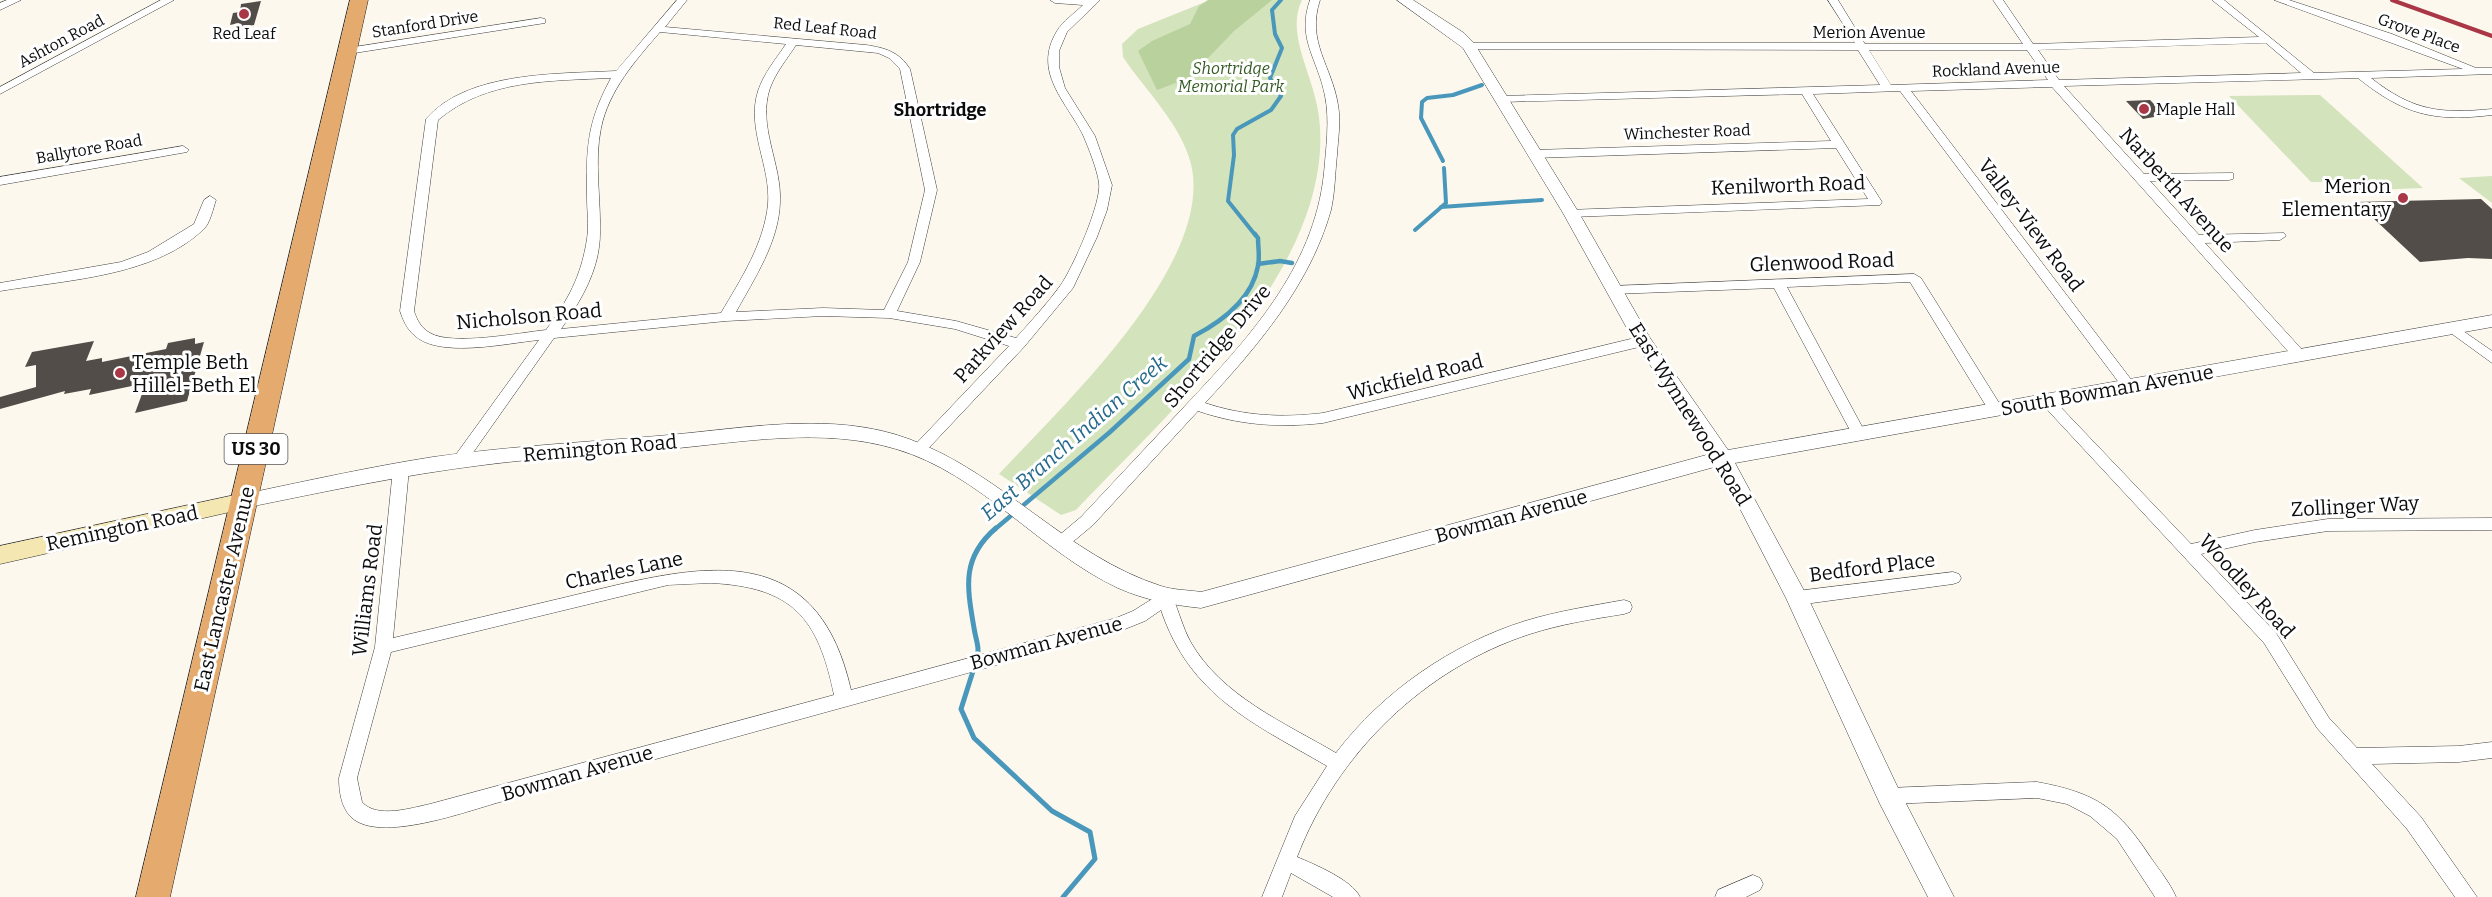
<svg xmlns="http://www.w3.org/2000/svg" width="2492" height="897" font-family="Bitter,serif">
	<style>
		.green { fill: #d3e3bc }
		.forest { fill: #b9d19d }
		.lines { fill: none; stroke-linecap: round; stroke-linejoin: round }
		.stream-far2 { stroke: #4998bb; stroke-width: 4 }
		.stream-far1 { stroke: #4998bb; stroke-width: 4.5 }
		.stream { stroke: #4998bb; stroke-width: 5 }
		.building { fill: #534d4a }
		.minor-casing { stroke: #3f3f3f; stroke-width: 1 }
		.tertiary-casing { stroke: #3f3f3f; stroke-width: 1 }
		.secondary-casing { stroke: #2e2e2e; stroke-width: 1 }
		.trunk-casing { stroke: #1d1d1d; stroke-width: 1 }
		.minor { fill: #fff; fill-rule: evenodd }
		.tertiary { fill: #fff; fill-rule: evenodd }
		.secondary { fill: #f4e7b1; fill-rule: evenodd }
		.trunk { fill: #e4aa6e; fill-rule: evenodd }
		.rail { stroke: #aa3746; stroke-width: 4 }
		.poi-dot { fill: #aa3746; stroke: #fff; stroke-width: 2 }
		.labels { text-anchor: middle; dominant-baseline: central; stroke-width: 6; stroke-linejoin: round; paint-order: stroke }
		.far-street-label { font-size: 16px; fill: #0c0c0c; stroke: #fff }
		.far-poi-label { font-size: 16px; fill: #0c0c0c; stroke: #fff }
		.far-park-label { font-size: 16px; font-style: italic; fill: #355b25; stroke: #fff }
		.far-neighbourhood-label { font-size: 18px; font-weight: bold; fill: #0c0c0c; stroke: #fff }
		.shield { fill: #fff; stroke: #555; stroke-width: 1.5 }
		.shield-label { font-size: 18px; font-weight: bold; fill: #0c0c0c }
		.street-label { font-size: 20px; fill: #0c0c0c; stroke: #fff }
		.poi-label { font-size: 20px; fill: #0c0c0c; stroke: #fff; text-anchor: end }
		.water-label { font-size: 21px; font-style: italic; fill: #266a8d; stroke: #fff }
	</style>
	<rect width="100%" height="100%" fill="#fdf8ee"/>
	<!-- green -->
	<g class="green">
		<path d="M1210 0H1302C1287 30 1308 67 1315 97 1320 115 1321 133 1320 151 1311 288 1166 415 1076 510L1061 515 999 474C1062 406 1215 264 1191 164 1181 124 1145 90 1123 57L1122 44 1138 29Z"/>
		<polygon points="2320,95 2423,188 2349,191 2340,182 2311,182 2229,96"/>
		<polygon points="2492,176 2492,203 2459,178"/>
	</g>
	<!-- forest -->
	<polygon class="forest" points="1208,0 1272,0 1234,31 1189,78 1157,90 1138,51 1152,41 1190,24 1199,6"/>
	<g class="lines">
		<!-- stream-far2 -->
		<g class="stream-far2">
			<polyline points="1443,161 1421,118 1422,102 1427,98 1453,95 1482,85"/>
			<polyline points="1441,207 1542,200"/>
			<polyline points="1415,230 1446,203 1444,168"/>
			<polyline points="1256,236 1228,201 1234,155 1233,135 1237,129 1271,110 1281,96 1270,78 1282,48 1275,34 1272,10 1281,0"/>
		</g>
		<!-- stream-far1 -->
		<g class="stream-far1">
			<polyline points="1258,264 1280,261 1292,263"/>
			<path d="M994 530 1110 432 1189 359 1194 336C1221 322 1252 299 1258 266 1260 257 1258 247 1258 238L1255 234"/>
		</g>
		<!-- stream -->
		<g class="stream">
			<path d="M977 660C980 647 976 641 974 628 967 587 961 558 996 528"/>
			<polyline points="974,668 961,709 974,738 1052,811 1090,832 1095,859 1063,897"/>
		</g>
	</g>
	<!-- building -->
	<g class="building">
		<polygon points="261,1 254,25 238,28 239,23 230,25 233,13 240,12 241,4"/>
		<polygon points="2150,100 2165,115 2143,119 2126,101"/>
		<polygon points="2481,199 2492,209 2492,259 2468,258 2420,262 2356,202"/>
		<polygon points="195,338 195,344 204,342 187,401 135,413 146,383 89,395 91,389 64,394 65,391 0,409 0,397 36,387 36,365 25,367 32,352 94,341 86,361 102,358 102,362 166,349 168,343"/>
	</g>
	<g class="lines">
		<defs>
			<g id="minor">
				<polygon points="7,0 21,0 0,10 0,3"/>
				<polygon points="161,0 174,0 0,94 0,87"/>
				<path d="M677 0H687L665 27 866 45C886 48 899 52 910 69L937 190 920 262 897 311 956 321 1016 338C1031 321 1047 304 1060 286 1072 270 1102 202 1099 183 1097 169 1089 149 1083 135 1066 101 1032 72 1057 31 1063 21 1075 13 1083 5L1055 3 1050 0H1100L1067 32 1059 51V67L1065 88 1095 136 1112 185 1107 210 1097 237 1073 288 1024 347 924 453H914L911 449 1009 346 955 329 889 318 823 316 726 321 554 338 465 464 460 465 452 460 539 340C507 343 439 359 414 335 407 329 403 320 400 311L426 119C467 71 559 74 616 71ZM660 32 786 44C776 59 764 73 758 91 746 129 771 166 768 204 764 244 741 279 721 313L561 329C581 301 600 269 600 233 601 199 594 162 601 128 609 90 635 61 660 32ZM796 45 878 53 889 58 900 69 925 190 908 262 884 310 823 308 736 312C754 279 779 242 780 202 782 164 757 126 770 88 776 72 787 59 796 45ZM611 78C587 122 586 148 587 197 587 211 589 226 587 239 581 277 568 300 546 330 518 333 452 346 430 333 421 328 417 320 414 311L438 120C486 79 551 81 611 78Z"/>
				<path d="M1310 0H1320C1306 42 1332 66 1338 105 1341 121 1338 139 1337 155 1335 173 1335 192 1331 210 1310 285 1257 347 1205 403 1244 416 1282 418 1323 413L1643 336 1650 341 1643 346 1323 423C1279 428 1239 425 1198 411L1093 525 1069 545H1057L1055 541 1057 537 1081 517C1115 480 1150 444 1184 407 1247 340 1314 269 1324 173 1326 149 1330 120 1325 96 1318 59 1296 39 1310 0Z"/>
				<path d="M1828 0H1838L1865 44H2023L1993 0H2003L2033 44 2259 37 2212 0H2224L2314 73 2463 69 2274 0H2289L2392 34 2476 68H2492V74L2371 78C2413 111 2440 114 2492 109V115C2434 122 2404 115 2358 78L2064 86 2144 174 2233 173V179L2229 180 2150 181 2199 235 2284 233 2286 236 2280 240 2205 243 2305 353 2307 356 2305 359H2295L2052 87 1911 91 2133 382 2135 385 2133 388H2123L1900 91 1813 94 1882 202 1880 205 1571 217 1565 213 1567 210 1868 199 1836 148 1534 158 1528 154 1534 150 1831 141 1802 94 1501 102 1495 99 1501 96 1880 85 1858 50 1469 49 1464 46 1469 43H1855ZM2266 43 2301 73 2059 80 2038 50ZM1869 50H2027L2048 80 1891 85Z"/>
				<polygon points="541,18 545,19 545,23 348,54 343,51 348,48"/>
				<polygon points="183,146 189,150 187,152 0,185 0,177"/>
				<path d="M210 196 216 200C213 209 210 223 204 229 154 277 65 280 0 291V283L121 262 148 252 194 224 204 200Z"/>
				<polygon points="1914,274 1921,278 2001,406 2003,410 2001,414 1991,414 1910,282 1787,287 1866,434 1859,439 1852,434 1774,288 1613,294 1606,290 1613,286"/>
				<polygon points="2453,324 2492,351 2492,363 2448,331 2446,328 2448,325"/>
				<polygon points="2046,395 2051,397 2191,544 2255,530 2328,519 2492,518 2492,530 2328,531 2255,542 2201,554 2276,633 2329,718 2357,748 2459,746 2492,742 2492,758 2459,762 2372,764 2421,817 2477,897 2455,897 2407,829 2317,728 2264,643 2041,403 2039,400"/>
				<path d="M401 464 409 469 393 638C453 624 512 610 571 596 692 567 815 530 851 690L1116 618 1133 611 1165 591 1171 593 1173 598C1179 612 1183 628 1190 641 1221 696 1285 723 1336 753 1383 691 1452 644 1525 621 1558 611 1591 606 1624 600L1630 602 1632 607 1630 612 1624 614C1593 619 1561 624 1530 634 1425 668 1337 753 1297 857 1314 864 1352 880 1360 897H1333L1291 873 1282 897H1262L1295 816 1327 766C1253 723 1190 696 1161 610L1145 621 1120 631 500 802C467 811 379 844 351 817 341 807 339 791 339 778L375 647 393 469ZM711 583C792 587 818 617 834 695L430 804C411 808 377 819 362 802L357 778 391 652 668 585Z"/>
				<polygon points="1953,572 1959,574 1961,578 1959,582 1953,584 1797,605 1791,603 1789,598 1791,593 1797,591"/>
				<path d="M2037 782C2097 793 2118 808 2151 858 2160 871 2170 883 2176 897H2155L2117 839 2090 816 2067 804 2037 798 1889 804 1882 802 1880 796 1882 790 1889 788Z"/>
				<polygon points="1753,875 1760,878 1763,884 1760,890 1746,897 1715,897 1718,890"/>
			</g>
			<path id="tertiary" d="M1397 0H1413L1464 33 1474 43 1579 213 1650 338 1728 450 2492 315V327L1735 463 1808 598 1898 788 1954 897H1928L1880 804 1786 598 1718 466 1201 608C1172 605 1145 600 1118 588 1039 551 981 474 896 449 823 427 743 442 669 449 607 454 545 457 483 465 402 475 323 492 244 508L237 506 234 501 237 496 244 494C307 481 369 467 433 457 511 446 590 442 669 435 746 428 834 411 909 439 1002 473 1067 556 1161 586 1173 590 1188 590 1201 592L1710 454 1634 341 1563 213 1463 48Z"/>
			<polygon id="secondary" points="244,493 252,495 255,501 252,507 0,564 0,546"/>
			<polygon id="trunk" points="350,0 368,0 170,897 136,897"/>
		</defs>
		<!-- minor casing -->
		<use href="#minor" class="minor-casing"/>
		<!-- tertiary casing -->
		<use href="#tertiary" class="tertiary-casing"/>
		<!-- secondary casing -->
		<use href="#secondary" class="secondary-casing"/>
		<!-- trunk casing -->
		<use href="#trunk" class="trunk-casing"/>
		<!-- minor -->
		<use href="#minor" class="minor"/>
		<!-- tertiary -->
		<use href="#tertiary" class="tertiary"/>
		<!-- secondary -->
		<use href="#secondary" class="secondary"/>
		<!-- trunk -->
		<use href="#trunk" class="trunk"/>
		<!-- rail -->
		<polyline class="rail" points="2392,0 2492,36"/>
	</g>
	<!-- markers -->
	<g class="poi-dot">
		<circle cx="244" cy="14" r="6"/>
		<circle cx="2144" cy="109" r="6"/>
		<circle cx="2403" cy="198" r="6"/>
		<circle cx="120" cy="373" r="6"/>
	</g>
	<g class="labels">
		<!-- far-street labels -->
		<g class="far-street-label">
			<text transform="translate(425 24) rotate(-9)">Stanford Drive</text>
			<text transform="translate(825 28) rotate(6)">Red Leaf Road</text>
			<text x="1869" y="32">Merion Avenue</text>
			<text transform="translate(2419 33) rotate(20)">Grove Place</text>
			<text transform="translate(61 41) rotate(-28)">Ashton Road</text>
			<text transform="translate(1996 69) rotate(-2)">Rockland Avenue</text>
			<text transform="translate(1687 132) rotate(-2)">Winchester Road</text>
			<text transform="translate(89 149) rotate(-10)">Ballytore Road</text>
		</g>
		<!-- far-poi labels -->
		<g class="far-poi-label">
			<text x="244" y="33">Red Leaf</text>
			<text x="2156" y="109" text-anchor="start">Maple Hall</text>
		</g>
		<!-- far-park labels -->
		<g class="far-park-label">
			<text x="1231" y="68">Shortridge<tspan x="1231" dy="18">Memorial Park</tspan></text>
		</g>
		<!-- far-neighbourhood labels -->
		<g class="far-neighbourhood-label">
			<text x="940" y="110">Shortridge</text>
		</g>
		<!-- shield labels -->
		<rect class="shield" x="224.5" y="434" width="63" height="30" rx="4.5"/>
		<g class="shield-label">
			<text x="256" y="449">US 30</text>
		</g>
		<!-- street labels -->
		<g class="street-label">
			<text transform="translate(1788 185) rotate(-2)">Kenilworth Road</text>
			<text transform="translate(2177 190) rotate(48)">Narberth Avenue</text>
			<text transform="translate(2031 225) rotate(53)">Valley-View Road</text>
			<text transform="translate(1822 262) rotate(-2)">Glenwood Road</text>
			<text transform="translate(529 316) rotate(-5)">Nicholson Road</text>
			<text transform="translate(1003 329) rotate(-48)">Parkview Road</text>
			<text transform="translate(1217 346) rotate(-50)">Shortridge Drive</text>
			<text transform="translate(1415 377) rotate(-14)">Wickfield Road</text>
			<text transform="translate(2107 390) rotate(-10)">South Bowman Avenue</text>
			<text transform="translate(1690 414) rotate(58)">East Wynnewood Road</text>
			<text transform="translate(600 448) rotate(-5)">Remington Road</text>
			<text transform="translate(2355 506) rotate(-3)">Zollinger Way</text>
			<text transform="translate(1511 516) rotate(-15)">Bowman Avenue</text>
			<text transform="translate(122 528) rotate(-12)">Remington Road</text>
			<text transform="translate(1872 567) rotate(-7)">Bedford Place</text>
			<text transform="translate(624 570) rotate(-12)">Charles Lane</text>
			<text transform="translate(2247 586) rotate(48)">Woodley Road</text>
			<text transform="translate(224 589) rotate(-77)">East Lancaster Avenue</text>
			<text transform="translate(367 590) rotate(-83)">Williams Road</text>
			<text transform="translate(1046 643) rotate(-15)">Bowman Avenue</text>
			<text transform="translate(577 773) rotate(-16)">Bowman Avenue</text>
		</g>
		<!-- poi labels -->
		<g class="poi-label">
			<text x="2391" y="186">Merion<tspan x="2391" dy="23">Elementary</tspan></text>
			<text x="132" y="362" text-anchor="start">Temple Beth<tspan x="132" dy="23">Hillel-Beth El</tspan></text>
		</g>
		<!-- water labels -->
		<g class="water-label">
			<text transform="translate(1074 438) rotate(-41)">East Branch Indian Creek</text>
		</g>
	</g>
</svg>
